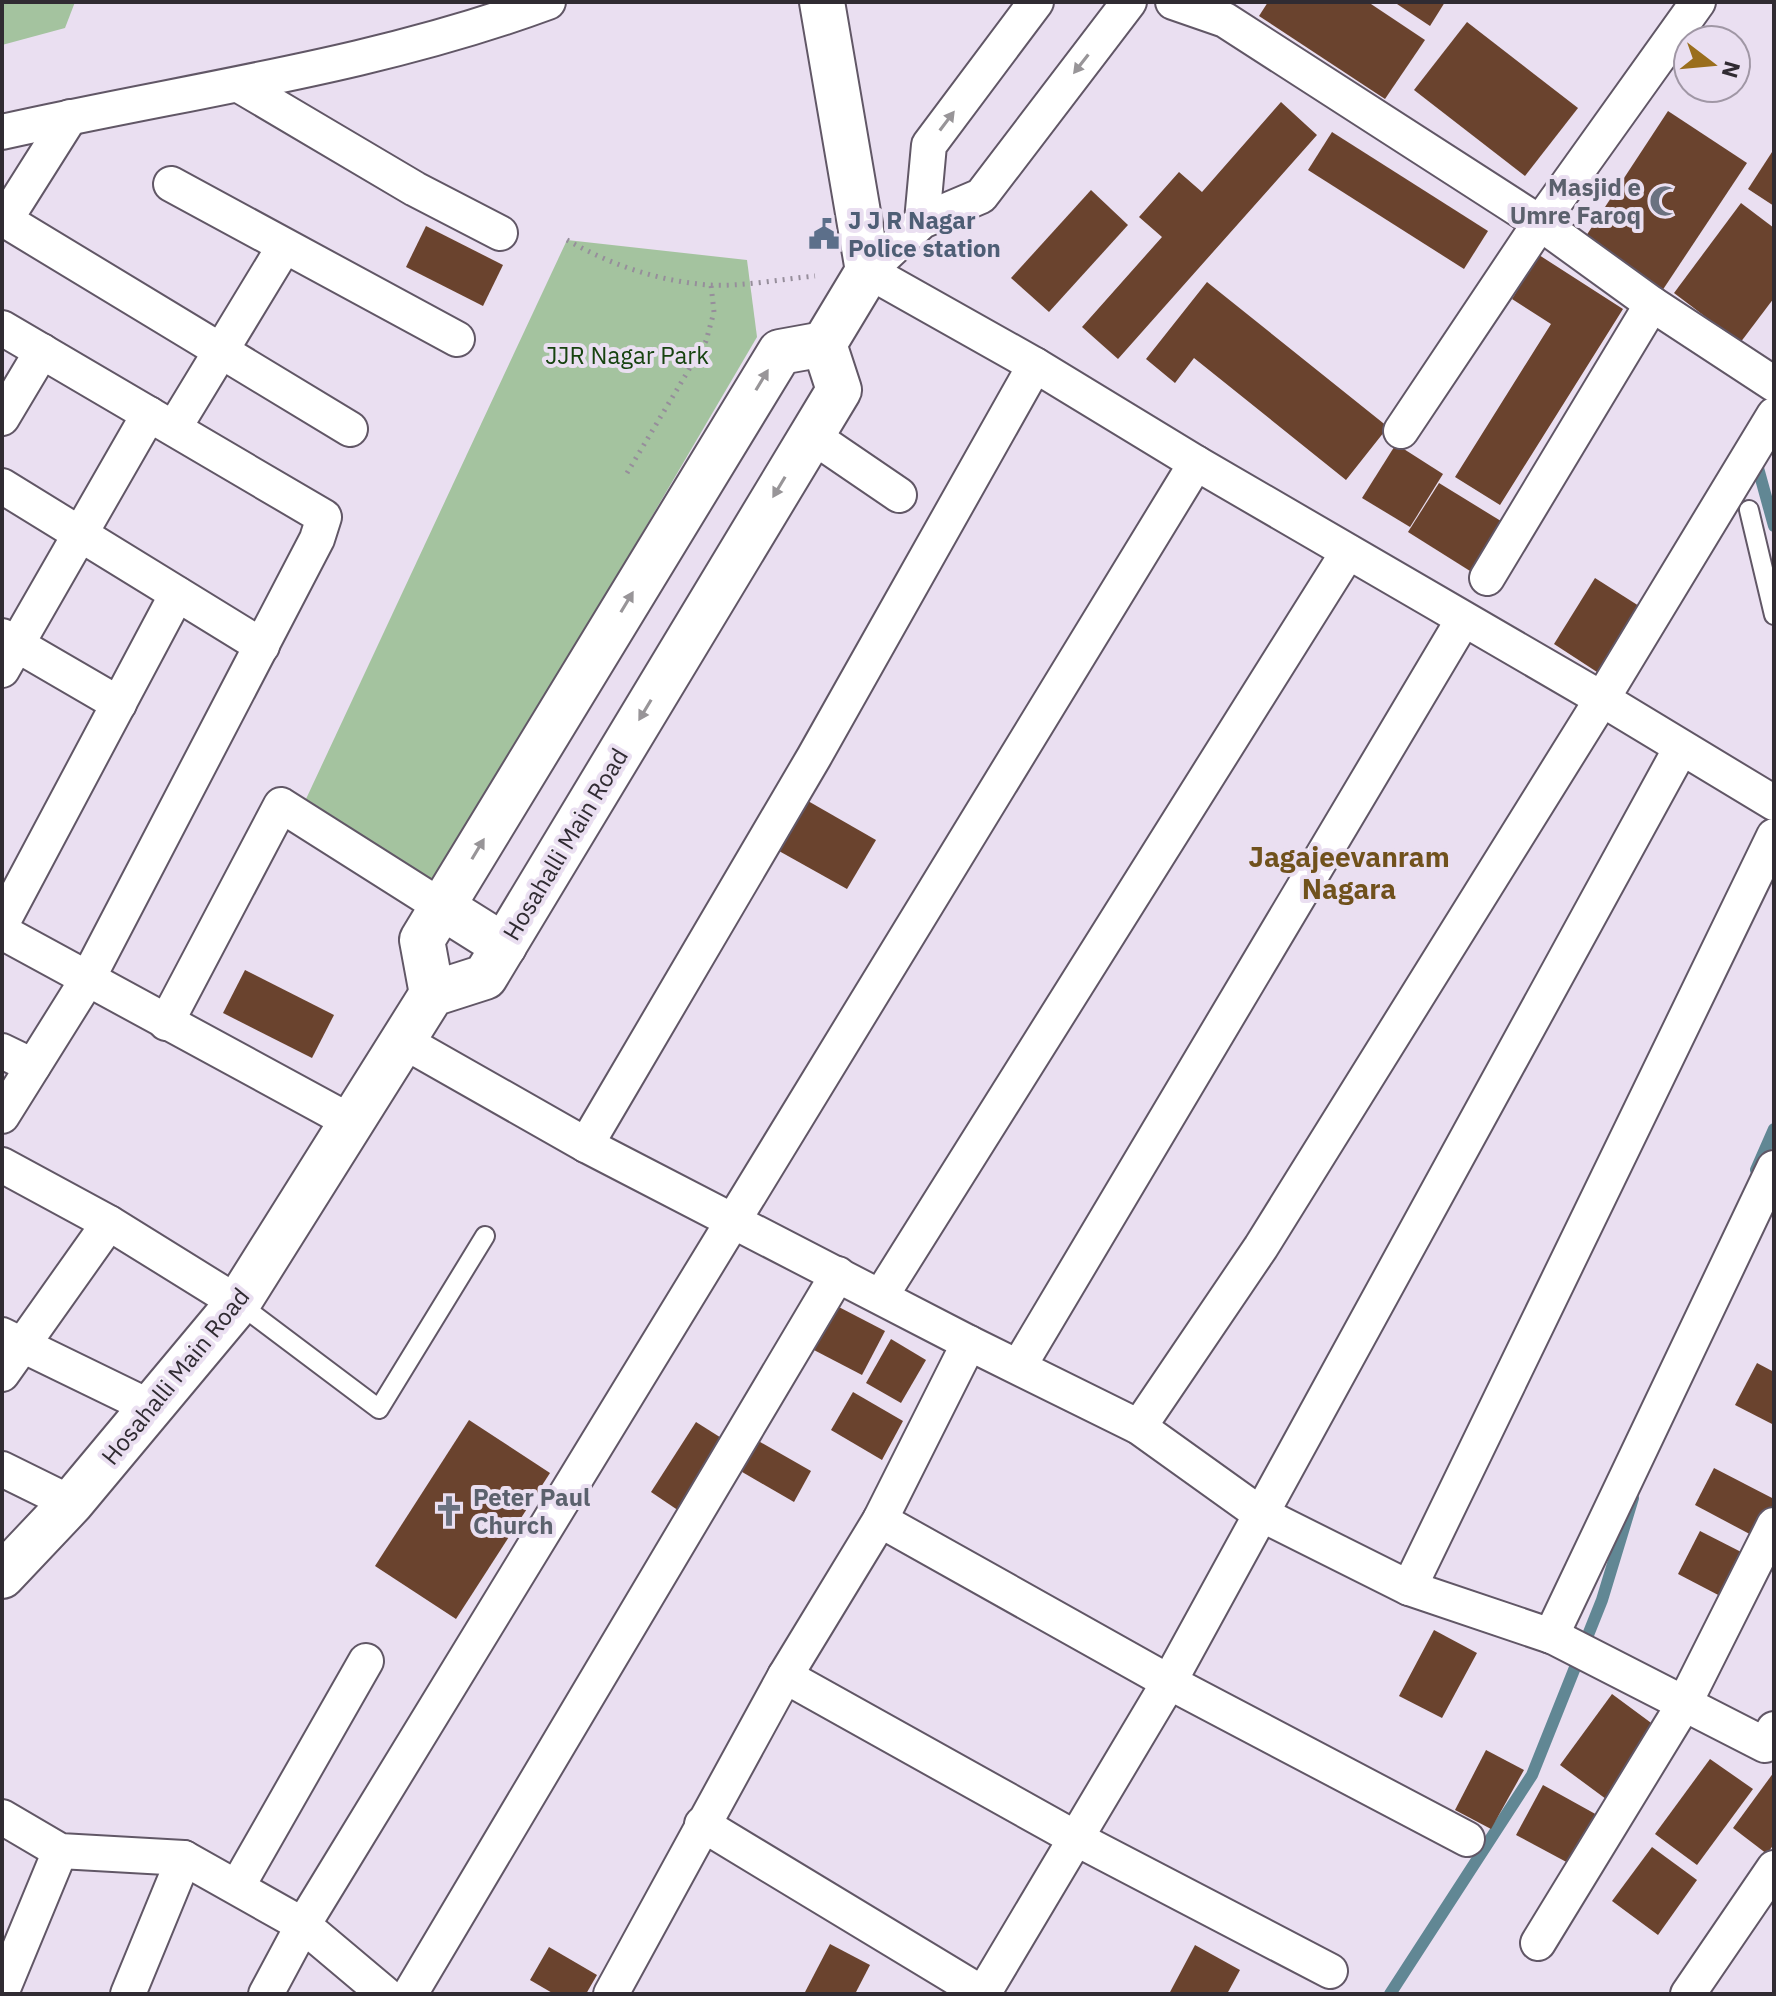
<svg xmlns="http://www.w3.org/2000/svg" width="1776" height="1996" font-family="'IBM Plex Sans',sans-serif">
	<style>
		.green { fill: #a4c39f }
		.lines { fill: none; stroke-linecap: round; stroke-linejoin: round }
		.stream { stroke: #618794; stroke-width: 12 }
		.building { fill: #6a432e }
		.lane-casing { stroke: #615766; stroke-width: 22 }
		.street-casing { stroke: #615766; stroke-width: 38 }
		.secondary-casing { stroke: #615766; stroke-width: 48 }
		.path { stroke: #968e9b; stroke-width: 5; stroke-dasharray: 2 6; stroke-linecap: butt }
		.lane { stroke: #fff; stroke-width: 18 }
		.street { stroke: #fff; stroke-width: 34 }
		.secondary { stroke: #fff; stroke-width: 44 }
		.oneway { fill: #989598 }
		.labels { text-anchor: middle; dominant-baseline: central; stroke-width: 8; stroke-linejoin: round; paint-order: stroke }
		.worship-label { font-size: 24px; font-weight: bold; fill: #5b616d; stroke: #eadff1; text-anchor: end }
		.service-label { font-size: 24px; font-weight: bold; fill: #4e5e75; stroke: #eadff1; text-anchor: start }
		.park-label { font-size: 24px; fill: #174310; stroke: #eadff1 }
		.street-label { font-size: 24px; fill: #302b32; stroke: #eadff1 }
		.quarter-label { font-size: 28px; font-weight: bold; fill: #70511c; stroke: #eadff1 }
	</style>
	<rect width="100%" height="100%" fill="#eadff1"/>
	<!-- green -->
	<g class="green">
		<polygon points="2,2 75,2 65,28 2,45"/>
		<polygon points="567,240 747,260 757,337 437,883 306,799"/>
	</g>
	<g class="lines">
		<!-- stream -->
		<g class="stream">
			<polyline points="1755,457 1774,526"/>
			<polyline points="1756,1170 1774,1129"/>
			<polyline points="1390,1994 1532,1775 1602,1600 1633,1498"/>
		</g>
	</g>
	<!-- building -->
	<g class="building">
		<polygon points="1268,2 1368,2 1425,40 1385,99 1259,16"/>
		<polygon points="1394,2 1445,2 1430,26"/>
		<polygon points="1467,22 1578,108 1525,176 1414,90"/>
		<polygon points="1281,102 1317,135 1118,359 1082,327 1162,237 1139,217 1179,172 1202,192"/>
		<polygon points="1668,111 1747,163 1662,291 1584,239"/>
		<polygon points="1332,132 1488,231 1464,269 1308,170"/>
		<polygon points="1774,149 1774,206 1748,189"/>
		<polygon points="1091,190 1128,225 1049,312 1011,278"/>
		<polygon points="1741,203 1774,228 1774,298 1740,343 1674,293"/>
		<polygon points="426,226 503,265 483,306 406,267"/>
		<polygon points="1539,255 1623,309 1500,505 1455,477 1551,324 1512,299"/>
		<polygon points="1207,282 1388,427 1346,480 1194,358 1175,383 1146,359"/>
		<polygon points="1396,444 1443,474 1410,527 1362,498"/>
		<polygon points="1439,483 1509,526 1478,576 1408,532"/>
		<polygon points="1595,578 1639,606 1597,672 1554,644"/>
		<polygon points="808,801 876,840 847,889 779,851"/>
		<polygon points="245,970 334,1015 312,1058 223,1013"/>
		<polygon points="835,1305 885,1331 862,1375 812,1349"/>
		<polygon points="891,1339 926,1360 901,1403 866,1383"/>
		<polygon points="1757,1363 1774,1372 1774,1425 1735,1405"/>
		<polygon points="853,1392 903,1421 882,1460 831,1430"/>
		<polygon points="469,1420 550,1473 456,1619 375,1566"/>
		<polygon points="696,1422 734,1446 688,1517 651,1492"/>
		<polygon points="755,1439 811,1471 794,1502 737,1469"/>
		<polygon points="1714,1468 1774,1499 1774,1510 1759,1539 1695,1505"/>
		<polygon points="1700,1531 1747,1555 1724,1598 1678,1574"/>
		<polygon points="1434,1630 1477,1653 1442,1718 1399,1696"/>
		<polygon points="1612,1694 1658,1728 1606,1799 1560,1765"/>
		<polygon points="1486,1750 1524,1770 1491,1829 1455,1810"/>
		<polygon points="1710,1759 1753,1789 1697,1865 1655,1834"/>
		<polygon points="1774,1772 1774,1844 1767,1854 1733,1828"/>
		<polygon points="1543,1785 1599,1816 1572,1865 1516,1835"/>
		<polygon points="1652,1847 1697,1880 1658,1935 1612,1901"/>
		<polygon points="830,1944 870,1965 855,1994 804,1994"/>
		<polygon points="1195,1945 1240,1970 1227,1994 1169,1994"/>
		<polygon points="549,1947 597,1975 586,1994 554,1994 530,1980"/>
	</g>
	<g class="lines">
		<defs>
			<g id="lane">
				<polyline points="1749,510 1774,615"/>
				<polyline points="238,1303 379,1409 485,1236"/>
			</g>
			<g id="street">
				<polyline points="1129,2 981,196 922,221 868,271 1035,365 1196,463 1602,699 1774,803"/>
				<polyline points="1173,2 1225,20 1540,223 1652,304 1774,384"/>
				<polyline points="239,85 415,189 500,233"/>
				<polyline points="70,117 5,220 350,429"/>
				<path d="M2 132C184 91 372 67 548 2"/>
				<polyline points="171,184 457,339"/>
				<polyline points="922,221 929,145 1036,2"/>
				<polyline points="2,328 324,517 317,539 87,980 2,1116"/>
				<polyline points="2,418 42,351"/>
				<polyline points="174,428 284,247"/>
				<polyline points="1401,431 1540,223 1698,2"/>
				<polyline points="811,435 899,495"/>
				<polyline points="2,486 262,646"/>
				<polyline points="1487,578 1652,304"/>
				<polyline points="2,636 119,704"/>
				<polyline points="2,670 149,414"/>
				<polyline points="2,923 177,594"/>
				<polyline points="2,932 353,1123"/>
				<polyline points="166,1023 281,805 442,907"/>
				<polyline points="403,1041 586,1145 969,1343 1139,1427 1259,1513 1409,1588 1554,1637 1765,1745 1774,1729"/>
				<polyline points="2,1051 33,1066"/>
				<polyline points="586,1145 814,757 1035,365"/>
				<polyline points="2,1165 109,1223 238,1303"/>
				<polyline points="881,1296 1348,552"/>
				<polyline points="2,1335 152,1408"/>
				<polyline points="1019,1366 1463,620"/>
				<polyline points="2,1374 109,1223"/>
				<polyline points="1139,1427 1261,1247 1602,699 1774,415"/>
				<polyline points="2,1469 71,1503"/>
				<polyline points="880,1520 1169,1682 1467,1839"/>
				<polyline points="1409,1588 1774,836"/>
				<polyline points="1551,1636 1774,1168"/>
				<polyline points="785,1676 1077,1839 1330,1971"/>
				<polyline points="2,1817 60,1851 184,1858 303,1925 385,1994"/>
				<polyline points="702,1824 983,1994"/>
				<polyline points="237,1887 366,1661"/>
				<polyline points="1538,1943 1684,1704 1774,1525"/>
				<polyline points="2,1991 60,1851"/>
				<polyline points="128,1994 184,1858"/>
				<polyline points="266,1994 303,1925 1196,463"/>
				<polyline points="410,1994 838,1274"/>
				<polyline points="611,1994 785,1676 880,1520 969,1343"/>
				<polyline points="983,1994 1169,1682 1681,748"/>
				<polyline points="1688,1994 1774,1868"/>
			</g>
			<g id="secondary">
				<polyline points="442,907 504,946"/>
				<polyline points="432,994 422,940 442,907 780,352 824,344"/>
				<polyline points="2,1576 71,1503 238,1303 432,994 485,977 839,390 824,344 868,271 822,2"/>
			</g>
		</defs>
		<!-- lane casing -->
		<use href="#lane" class="lane-casing"/>
		<!-- street casing -->
		<use href="#street" class="street-casing"/>
		<!-- secondary casing -->
		<use href="#secondary" class="secondary-casing"/>
		<!-- path -->
		<g class="path">
			<path d="M567 240C611 265 658 281 709 285 740 287 783 279 815 276"/>
			<polyline points="627,473 706,341 714,312 711,285"/>
		</g>
		<!-- lane -->
		<use href="#lane" class="lane"/>
		<!-- street -->
		<use href="#street" class="street"/>
		<!-- secondary -->
		<use href="#secondary" class="secondary"/>
	</g>
	<!-- one-way arrows -->
	<defs><path id="oneway-solid" d="M-6-.8H1V-3.2L6.5 0L1 3.2V.8H-6Z" transform="scale(2)"/></defs>
	<g class="oneway">
		<use href="#oneway-solid" transform="translate(1081 64) rotate(128)"/>
		<use href="#oneway-solid" transform="translate(947 121) rotate(-53)"/>
		<use href="#oneway-solid" transform="translate(762 380) rotate(-59)"/>
		<use href="#oneway-solid" transform="translate(779 487) rotate(121)"/>
		<use href="#oneway-solid" transform="translate(627 602) rotate(-59)"/>
		<use href="#oneway-solid" transform="translate(645 710) rotate(121)"/>
		<use href="#oneway-solid" transform="translate(478 849) rotate(-59)"/>
	</g>
	<!-- icons -->
	<defs>
		<symbol id="mosque-bare" viewBox="-9 -9 18 18"><path d="M3.5-4.9A6 6 0 1 0 3.5 4.9A5 5 0 1 1 3.5-4.9Z" fill="#6b7280" stroke="#eadff1" stroke-width="2.5" paint-order="stroke"/></symbol>
		<symbol id="civic-bare" viewBox="-9 -9 18 18"><path d="M-.6-6.5H3V-4.5H.6V-3L4-1V1h2V6H-6V1h2V-1L-.6-3ZM-1.2 2.5V6h2.4V2.5Z" fill="#5c6f8a" stroke="#eadff1" stroke-width="2.5" paint-order="stroke"/></symbol>
		<symbol id="church-bare" viewBox="-9 -9 18 18"><path d="M-1.2-6h2.4v3.5h3.3v2.4h-3.3V6h-2.4V-.1h-3.3v-2.4h3.3Z" fill="#6b7280" stroke="#eadff1" stroke-width="2.5" paint-order="stroke"/></symbol>
	</defs>
	<g fill-rule="evenodd">
		<use href="#mosque-bare" x="1643" y="179" width="44" height="44"/>
		<use href="#civic-bare" x="802" y="212" width="44" height="44"/>
		<use href="#church-bare" x="427" y="1489" width="44" height="44"/>
	</g>
	<g class="labels">
		<!-- worship labels -->
		<g class="worship-label">
			<text x="1641" y="187">Masjid e<tspan x="1641" dy="28">Umre Faroq</tspan></text>
			<text x="473" y="1497" text-anchor="start">Peter Paul<tspan x="473" dy="28">Church</tspan></text>
		</g>
		<!-- service labels -->
		<g class="service-label">
			<text x="848" y="220">J J R Nagar<tspan x="848" dy="28">Police station</tspan></text>
		</g>
		<!-- park labels -->
		<g class="park-label">
			<text x="627" y="355">JJR Nagar Park</text>
		</g>
		<!-- street labels -->
		<g class="street-label">
			<text transform="translate(565 844) rotate(-59)">Hosahalli Main Road</text>
			<text transform="translate(175 1376) rotate(-51)">Hosahalli Main Road</text>
		</g>
		<!-- quarter labels -->
		<g class="quarter-label">
			<text x="1349" y="856">Jagajeevanram<tspan x="1349" dy="32">Nagara</tspan></text>
		</g>
	</g>
	<!-- border -->
	<rect width="1776" height="1996" fill="none" stroke="#302b32" stroke-width="8"/>
	<!-- north arrow -->
	<g transform="translate(1712 64) rotate(106)"><circle r="38" fill="#eadff1" stroke="#a097a5" stroke-width="2"/>
	<path d="M0-6L14 30L0 20L-14 30Z" fill="#9a6e1d"/>
	<text y="-12" font-size="22" font-weight="bold" text-anchor="middle" fill="#302b32">N</text>
	</g>
</svg>
